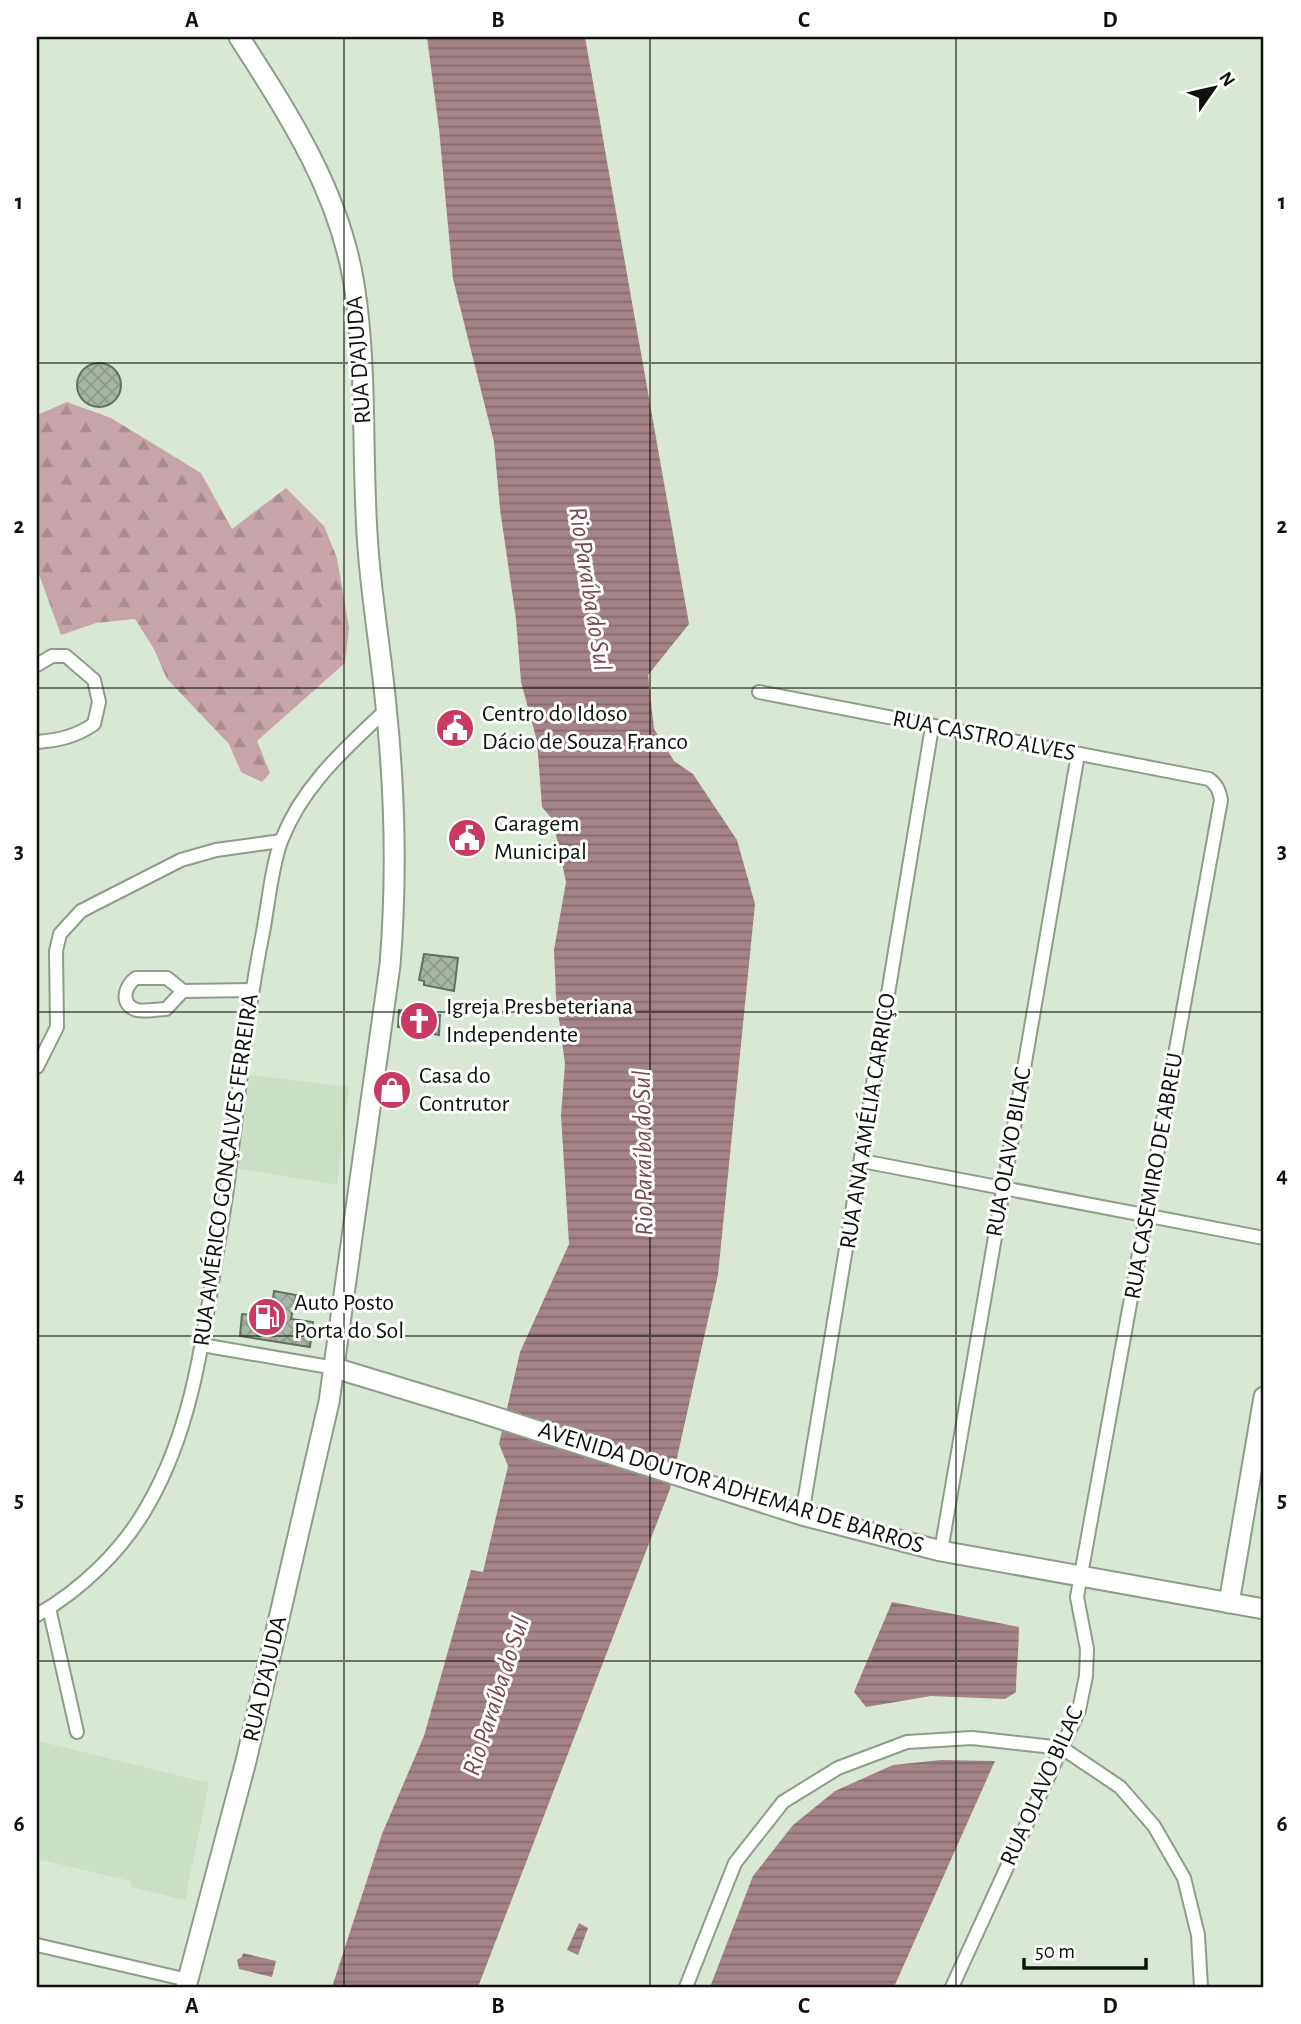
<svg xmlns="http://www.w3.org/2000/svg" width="1301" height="2024" font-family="'Alegreya Sans',sans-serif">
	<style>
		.built { fill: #cadfc4 }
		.forest { fill: url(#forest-firs) }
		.water { fill: url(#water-rules) }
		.building { fill: url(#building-cross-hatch); stroke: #63715f; stroke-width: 2 }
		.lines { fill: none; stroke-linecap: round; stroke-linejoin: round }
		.street-casing { stroke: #8e9d8a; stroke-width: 16 }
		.secondary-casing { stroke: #8e9d8a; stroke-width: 23 }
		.street { stroke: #fff; stroke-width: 12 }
		.secondary { stroke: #fff; stroke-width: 19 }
		.grid { fill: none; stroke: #0d120c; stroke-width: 2; stroke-opacity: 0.55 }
		.labels { text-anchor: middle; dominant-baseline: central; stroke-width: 6; stroke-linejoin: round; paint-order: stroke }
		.street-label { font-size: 24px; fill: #0d120c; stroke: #fff }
		.poi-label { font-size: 24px; fill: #0d120c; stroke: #fff; text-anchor: start }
		.water-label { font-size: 26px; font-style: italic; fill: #794650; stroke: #fff }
		.neatline { fill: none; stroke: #0d120c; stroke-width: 2.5 }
		.grid-label { font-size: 23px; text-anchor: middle; font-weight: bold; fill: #0d120c }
	</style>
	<defs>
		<pattern id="forest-firs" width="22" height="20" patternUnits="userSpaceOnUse" patternTransform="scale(1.75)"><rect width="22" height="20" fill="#c7a4a9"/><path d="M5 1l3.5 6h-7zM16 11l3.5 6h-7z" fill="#aa8c90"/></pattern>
		<pattern id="water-rules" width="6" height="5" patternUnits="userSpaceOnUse" patternTransform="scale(1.75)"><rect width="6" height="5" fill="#a58388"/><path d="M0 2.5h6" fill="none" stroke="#856a6e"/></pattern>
		<pattern id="building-cross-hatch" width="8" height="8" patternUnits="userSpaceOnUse" patternTransform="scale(1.75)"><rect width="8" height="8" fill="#a7b6a2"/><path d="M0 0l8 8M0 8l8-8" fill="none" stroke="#8f9b8a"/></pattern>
	</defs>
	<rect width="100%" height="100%" fill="#d9e8d4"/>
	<!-- built -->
	<g class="built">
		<polygon points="250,1075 349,1087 337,1185 236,1168"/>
		<polygon points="38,1741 209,1783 185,1900 132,1887 130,1881 37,1859"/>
	</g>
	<!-- forest -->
	<polygon class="forest" points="67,402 111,418 201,473 232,529 286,488 324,526 337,558 349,628 345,663 257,741 270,773 262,782 241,772 229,744 167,679 154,649 135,619 96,623 61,635 37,569 37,415"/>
	<!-- water -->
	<g class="water">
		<polygon points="427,37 585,37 689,624 648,675 654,729 674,761 693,774 737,840 755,904 718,1275 670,1489 478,1987 332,1987 382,1834 424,1736 471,1570 483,1572 508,1466 499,1444 520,1352 569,1244 561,1115 565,1064 556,997 554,950 566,882 553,820 542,807 537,741 521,682 516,619 500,509 494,442 453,279 439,129"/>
		<path d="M892 1602 1019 1627C1019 1649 1016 1670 1016 1692L1005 1699 931 1696 866 1707 854 1692Z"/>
		<polygon points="941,1760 995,1761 894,1987 710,1987 753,1876 793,1825 835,1791 893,1765"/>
		<polygon points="579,1923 588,1928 578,1955 567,1950"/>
		<polygon points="243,1953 276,1961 272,1977 239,1969 237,1960 242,1957"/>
	</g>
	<!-- building -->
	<g class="building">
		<circle cx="99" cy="385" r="22"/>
		<polygon points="424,954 458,958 454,991 424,985 424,981 419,980"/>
		<polygon points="399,1010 440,1015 439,1035 398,1027"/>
		<polygon points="274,1291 296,1295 291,1319 313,1322 310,1347 240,1336 242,1314 271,1316"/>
	</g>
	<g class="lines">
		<defs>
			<g id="street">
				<path d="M37 665 52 656H66L94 680 99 702 94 724C75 737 59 740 37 742"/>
				<path d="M759 692 1209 779C1217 785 1219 790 1221 800L1077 1597 1087 1649 1086 1676 1079 1710 952 1987"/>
				<path d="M136 978H167L183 991 166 1009C158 1009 145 1012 137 1010 119 1005 125 985 136 978Z"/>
				<polyline points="183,991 251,990"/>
				<polyline points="37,1067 57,1027 56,951 60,934 81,911 181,860 216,850 281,841"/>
				<polyline points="862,1161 1264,1238"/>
				<polyline points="202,1345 335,1368"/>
				<polyline points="802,1515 932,727"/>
				<polyline points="941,1551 1078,754"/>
				<polyline points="49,1608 77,1732"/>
				<path d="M37 1615C81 1590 123 1550 148 1505 188 1436 201 1354 213 1277 218 1243 225 1208 229 1173 239 1093 247 1012 263 932 268 906 272 863 282 839 303 785 346 748 387 709"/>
				<polyline points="37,1945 188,1980"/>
				<polyline points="686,1987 735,1863 783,1802 838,1768 907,1742 972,1738 1062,1748 1120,1787 1154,1826 1184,1878 1198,1935 1201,1987"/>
			</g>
			<g id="secondary">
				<polyline points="335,1368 473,1410 802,1515 941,1551 1264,1609"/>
				<polyline points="1229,1603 1264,1397"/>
				<path d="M186 1987 246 1761 329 1402 390 965C397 879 395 792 386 706 381 653 372 601 368 548 361 460 368 372 354 284 339 191 289 115 239 37"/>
			</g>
		</defs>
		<!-- street casing -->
		<use href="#street" class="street-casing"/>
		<!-- secondary casing -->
		<use href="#secondary" class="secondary-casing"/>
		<!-- street -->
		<use href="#street" class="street"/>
		<!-- secondary -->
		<use href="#secondary" class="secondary"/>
	</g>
	<!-- grid -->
	<path class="grid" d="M344 37V1987M650 37V1987M956 37V1987M37 363H1264M37 688H1264M37 1012H1264M37 1336H1264M37 1661H1264"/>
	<!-- icons -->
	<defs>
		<symbol id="civic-disc" viewBox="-11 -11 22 22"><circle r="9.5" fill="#c93a63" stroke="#fff"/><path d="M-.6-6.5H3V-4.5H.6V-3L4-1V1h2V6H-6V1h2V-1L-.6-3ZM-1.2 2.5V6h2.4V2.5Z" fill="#fff"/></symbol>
		<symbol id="church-disc" viewBox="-11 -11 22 22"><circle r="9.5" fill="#c93a63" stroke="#fff"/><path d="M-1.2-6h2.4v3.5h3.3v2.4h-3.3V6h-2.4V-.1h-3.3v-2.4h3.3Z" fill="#fff"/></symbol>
		<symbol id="shop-disc" viewBox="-11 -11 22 22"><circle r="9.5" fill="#c93a63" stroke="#fff"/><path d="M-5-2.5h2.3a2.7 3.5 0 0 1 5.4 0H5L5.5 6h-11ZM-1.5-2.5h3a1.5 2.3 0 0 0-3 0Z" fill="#fff"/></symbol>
		<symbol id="fuel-disc" viewBox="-11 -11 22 22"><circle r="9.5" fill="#c93a63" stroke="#fff"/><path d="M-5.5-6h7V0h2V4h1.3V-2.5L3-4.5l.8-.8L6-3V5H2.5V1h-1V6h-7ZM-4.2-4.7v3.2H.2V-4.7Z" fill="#fff"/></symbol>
	</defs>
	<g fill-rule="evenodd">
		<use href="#civic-disc" x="433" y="706" width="44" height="44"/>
		<use href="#civic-disc" x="445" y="816" width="44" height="44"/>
		<use href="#church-disc" x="397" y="999" width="44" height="44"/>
		<use href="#shop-disc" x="370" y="1068" width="44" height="44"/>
		<use href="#fuel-disc" x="245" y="1295" width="44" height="44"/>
	</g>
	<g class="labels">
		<!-- street labels -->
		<g class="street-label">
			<text transform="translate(359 360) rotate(-94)">RUA D'AJUDA</text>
			<text transform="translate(984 736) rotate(11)">RUA CASTRO ALVES</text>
			<text transform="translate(868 1121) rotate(-81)">RUA ANA AMÉLIA CARRIÇO</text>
			<text transform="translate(1009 1152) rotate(-80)">RUA OLAVO BILAC</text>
			<text transform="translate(226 1170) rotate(-82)">RUA AMÉRICO GONÇALVES FERREIRA</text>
			<text transform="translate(1154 1176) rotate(-80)">RUA CASEMIRO DE ABREU</text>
			<text transform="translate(731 1488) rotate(17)">AVENIDA DOUTOR ADHEMAR DE BARROS</text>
			<text transform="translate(265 1679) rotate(-77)">RUA D'AJUDA</text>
			<text transform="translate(1042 1786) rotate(-66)">RUA OLAVO BILAC</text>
		</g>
		<!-- poi labels -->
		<g class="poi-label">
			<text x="482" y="714">Centro do Idoso<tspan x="482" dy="28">Dácio de Souza Franco</tspan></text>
			<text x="494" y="824">Garagem<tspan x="494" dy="28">Municipal</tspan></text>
			<text x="446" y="1007">Igreja Presbeteriana<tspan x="446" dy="28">Independente</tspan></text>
			<text x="419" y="1076">Casa do<tspan x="419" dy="28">Contrutor</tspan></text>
			<text x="294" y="1303">Auto Posto<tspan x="294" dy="28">Porta do Sol</tspan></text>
		</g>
		<!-- water labels -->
		<g class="water-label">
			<text transform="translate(590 589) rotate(81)">Rio Paraíba do Sul</text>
			<text transform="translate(643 1153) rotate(-91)">Rio Paraíba do Sul</text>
			<text transform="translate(496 1696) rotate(-72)">Rio Paraíba do Sul</text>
		</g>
	</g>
	<!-- border -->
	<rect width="1301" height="2024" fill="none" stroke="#ffffff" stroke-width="77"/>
	<!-- north arrow -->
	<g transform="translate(1214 88) rotate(56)" stroke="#ffffff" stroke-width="5" paint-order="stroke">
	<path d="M0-5L12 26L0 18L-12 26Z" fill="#0d120c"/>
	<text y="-10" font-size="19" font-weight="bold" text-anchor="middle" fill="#0d120c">N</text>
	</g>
	<!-- scale -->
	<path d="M1024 1958v10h122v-10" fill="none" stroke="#0d120c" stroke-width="3.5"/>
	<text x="1035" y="1958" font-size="21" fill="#0d120c" stroke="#ffffff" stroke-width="5" paint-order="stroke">50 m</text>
	<rect x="38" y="38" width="1224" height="1948" class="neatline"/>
	<g class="grid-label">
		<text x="192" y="27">A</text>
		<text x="498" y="27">B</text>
		<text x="804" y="27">C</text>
		<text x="1110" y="27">D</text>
		<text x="19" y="209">1</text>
		<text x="1282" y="209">1</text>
		<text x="19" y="533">2</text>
		<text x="1282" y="533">2</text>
		<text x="19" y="858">3</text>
		<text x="1282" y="858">3</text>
		<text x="19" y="1182">4</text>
		<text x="1282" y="1182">4</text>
		<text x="19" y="1507">5</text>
		<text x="1282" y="1507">5</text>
		<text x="19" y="1831">6</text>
		<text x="1282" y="1831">6</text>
		<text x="192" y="2013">A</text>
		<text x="498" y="2013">B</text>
		<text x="804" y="2013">C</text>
		<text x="1110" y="2013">D</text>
	</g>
</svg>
